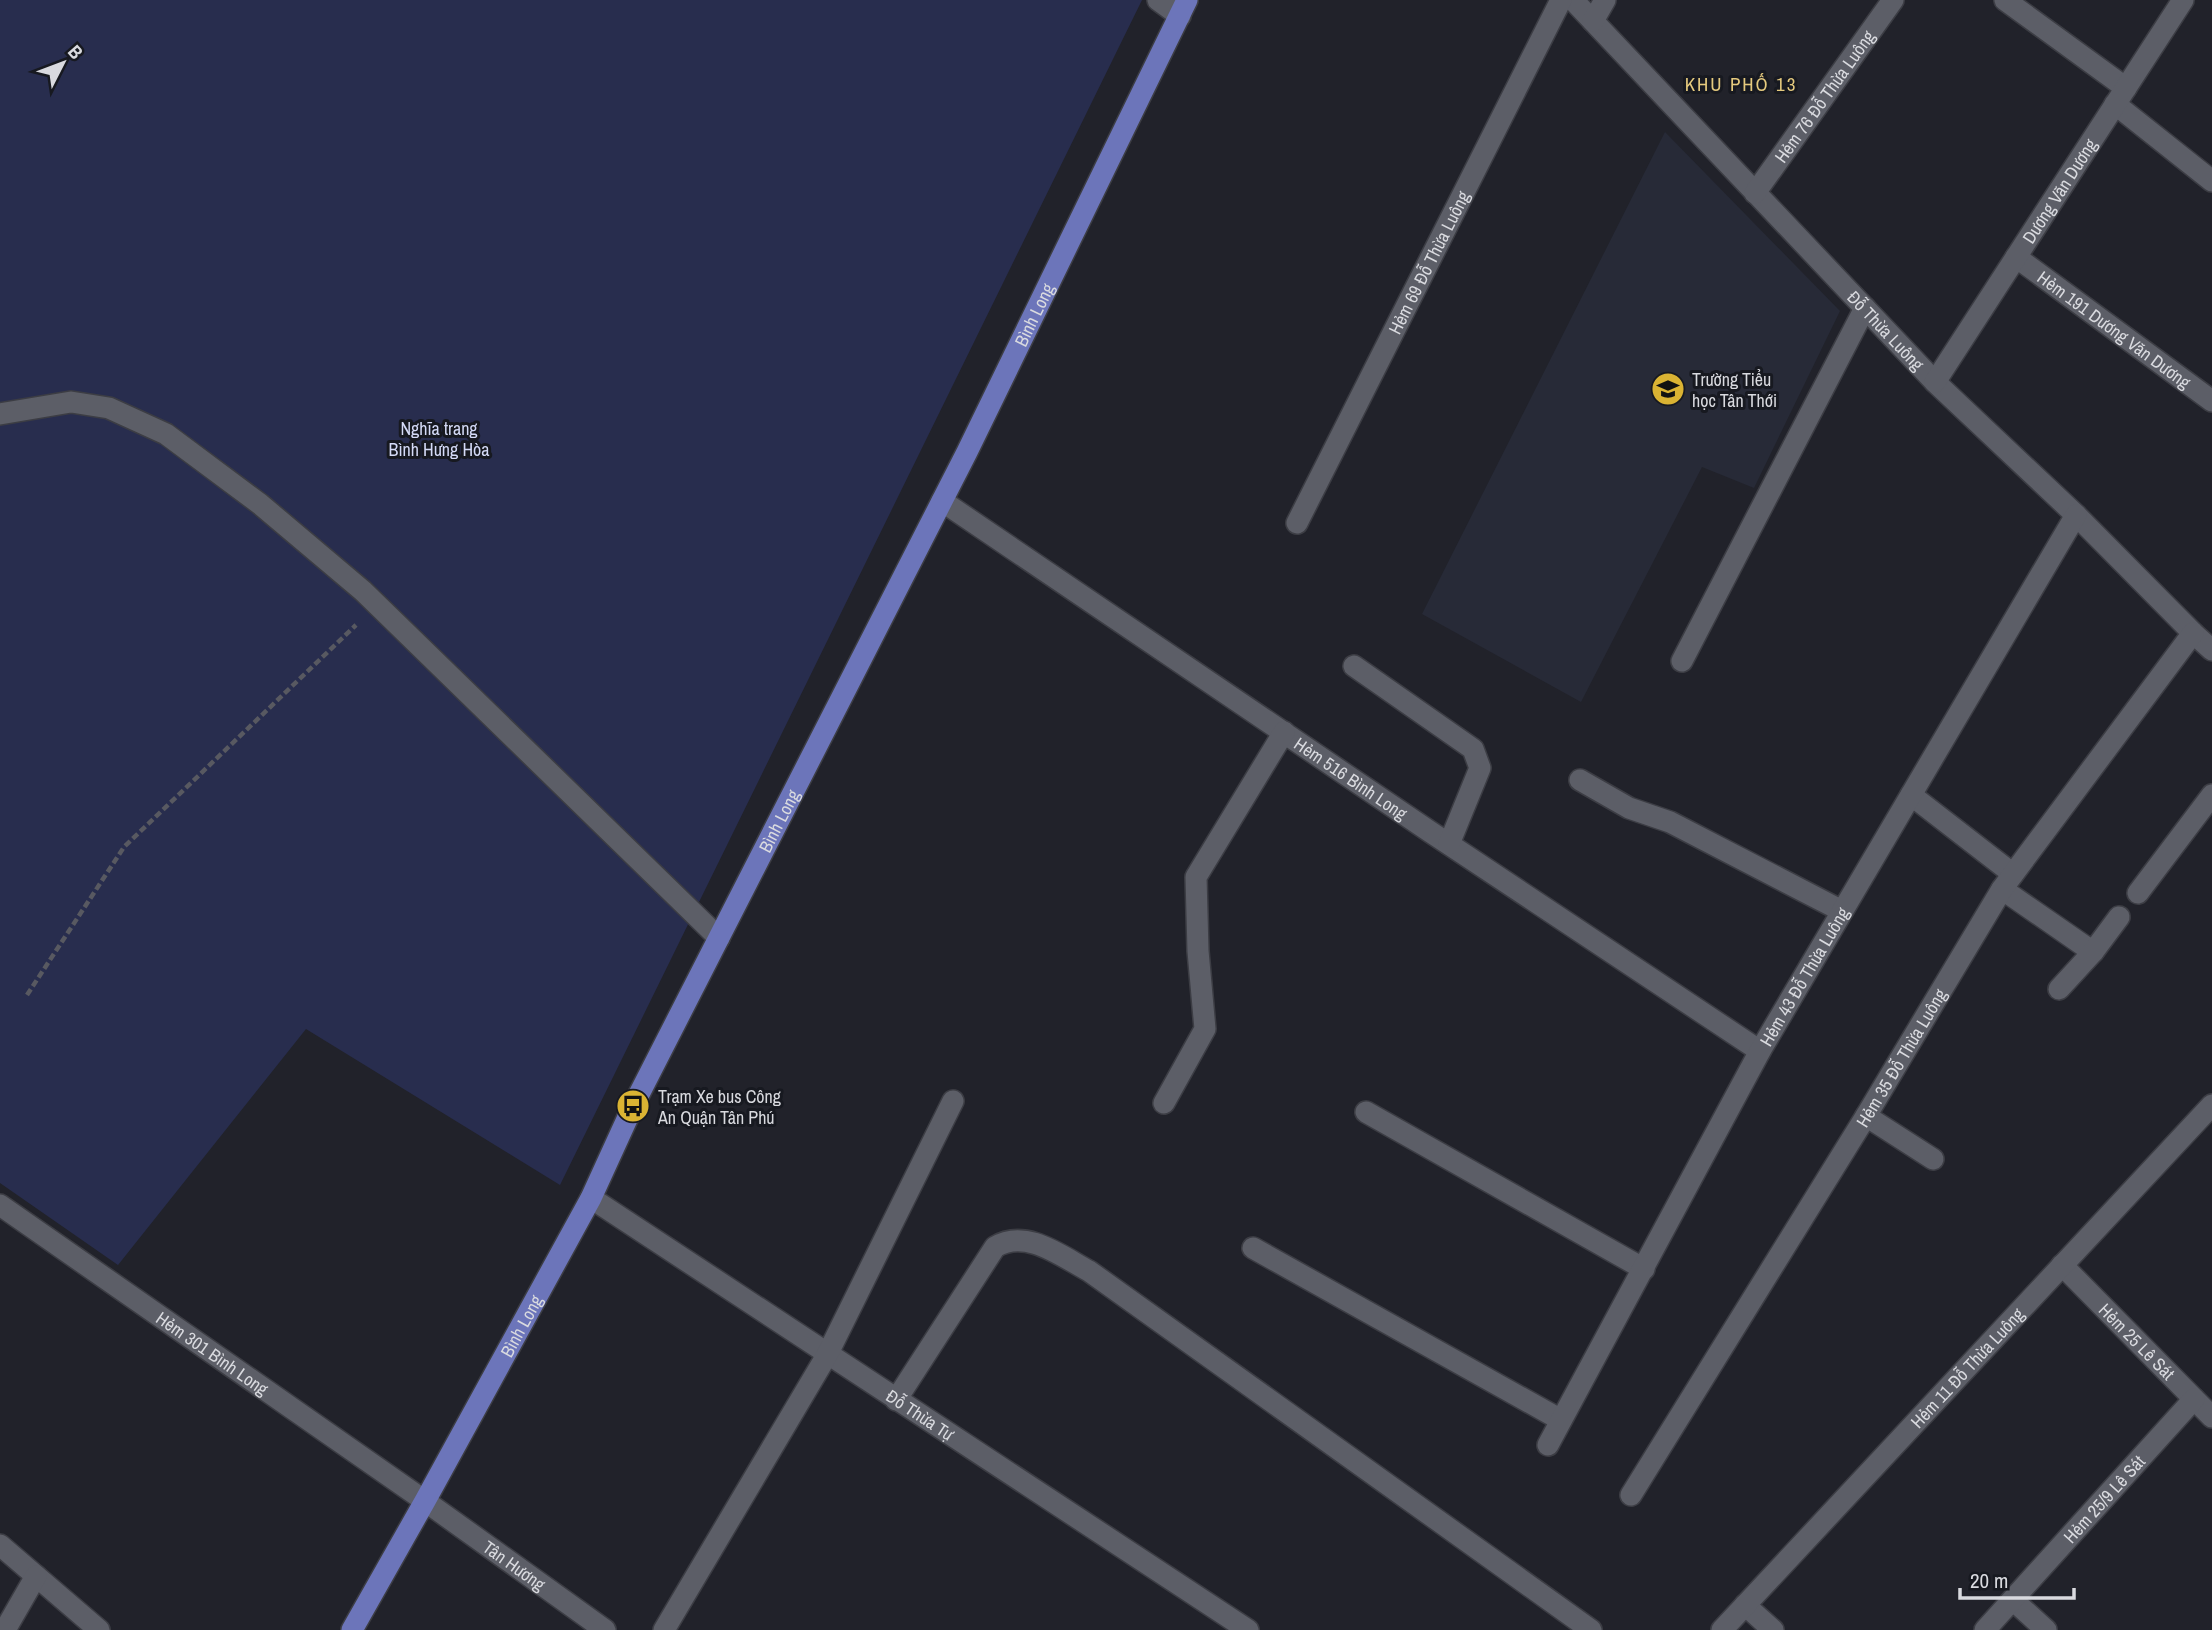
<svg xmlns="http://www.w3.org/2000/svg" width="2212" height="1630" font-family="'Archivo Narrow',sans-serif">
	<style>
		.built { fill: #272a37 }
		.green { fill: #282d4e }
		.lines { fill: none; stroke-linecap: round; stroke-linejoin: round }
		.minor-casing { stroke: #3c3d44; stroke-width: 24 }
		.major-casing { stroke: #3c3d44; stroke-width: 24 }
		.path { stroke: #585961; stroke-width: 4.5; stroke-dasharray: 7 3.5; stroke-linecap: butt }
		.minor { stroke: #5c5e67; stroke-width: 21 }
		.major { stroke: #6c75ba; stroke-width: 21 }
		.labels { text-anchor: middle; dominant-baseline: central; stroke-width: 6; stroke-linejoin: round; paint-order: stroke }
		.street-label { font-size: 18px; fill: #d9dadf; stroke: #171920 }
		.poi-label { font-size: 18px; fill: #d9dadf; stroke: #171920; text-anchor: start }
		.park-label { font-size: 18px; fill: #d5dbf7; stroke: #171920 }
		.neighbourhood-label { font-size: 19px; letter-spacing: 2px; fill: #e5ca7e; stroke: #171920 }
	</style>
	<rect width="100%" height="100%" fill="#21222a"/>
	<!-- built -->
	<polygon class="built" points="1665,132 1840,311 1754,488 1702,467 1581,702 1422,614"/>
	<!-- green -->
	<polygon class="green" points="0,0 1142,0 560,1185 306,1029 118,1265 0,1183"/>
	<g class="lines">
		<defs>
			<g id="minor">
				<polyline points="1158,0 1180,16"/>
				<path id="s1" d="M1573 0 1935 382 2076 515 2193 633 2212 650"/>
				<polyline points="2005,0 2126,88"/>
				<polyline points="1593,21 1605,0"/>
				<polyline points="2115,104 2212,181"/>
				<path id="s2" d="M1755 193 1893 0"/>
				<path id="s3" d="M2016 257 2212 401"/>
				<path id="s4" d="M1935 382 2183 0"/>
				<polyline points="0,414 71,402 109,408 166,434 260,504 363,591 719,938"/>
				<path id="s5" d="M942 501 1429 831 1760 1051"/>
				<path id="s6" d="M1297 523 1561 0"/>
				<polyline points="1682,661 1865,308"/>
				<polyline points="1354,666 1473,749 1480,768 1449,844"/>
				<polyline points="1580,780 1629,808 1670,822 1842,911"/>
				<polyline points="1911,795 2013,874"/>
				<polyline points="2002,889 2093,952"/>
				<polyline points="2138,893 2212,795"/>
				<polyline points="2059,989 2093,952 2119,917"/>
				<polyline points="1164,1103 1205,1029 1198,951 1196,877 1284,732"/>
				<polyline points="1366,1112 1644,1269"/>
				<polyline points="1866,1116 1933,1159"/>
				<path id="s7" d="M591 1198 1248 1630"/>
				<path id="s8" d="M0 1205 425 1501 605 1630"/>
				<polyline points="1253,1248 1561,1420"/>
				<path id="s9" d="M2062 1265 2212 1417"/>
				<path d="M896 1400 995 1247C1026 1228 1061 1256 1089 1271L1591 1630"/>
				<path id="s10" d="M1548 1445 1760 1051 2076 515"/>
				<path id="s11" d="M1631 1495 1866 1116 2002 889 2193 633"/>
				<polyline points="0,1545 99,1630"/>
				<polyline points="2013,1600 2046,1630"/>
				<polyline points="1745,1605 1773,1630"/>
				<polyline points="5,1630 36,1576"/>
				<polyline points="664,1630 827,1355 953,1101"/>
				<path id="s12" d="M1722 1630 2212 1105"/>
				<path id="s13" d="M1985 1630 2194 1399"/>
			</g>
			<g id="major">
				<path id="s14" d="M352 1630 425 1501 591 1198 633 1106 967 452 1187 0"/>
			</g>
		</defs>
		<!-- minor casing -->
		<use href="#minor" class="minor-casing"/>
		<!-- major casing -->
		<use href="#major" class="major-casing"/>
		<!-- path -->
		<polyline class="path" points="27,995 124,847 356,625"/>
		<!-- minor -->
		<use href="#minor" class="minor"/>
		<!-- major -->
		<use href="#major" class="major"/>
	</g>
	<!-- icons -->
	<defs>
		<symbol id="school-disc" viewBox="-11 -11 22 22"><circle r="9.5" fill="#dab333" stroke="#171920"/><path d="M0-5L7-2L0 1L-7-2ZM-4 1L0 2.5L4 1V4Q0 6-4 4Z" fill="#111"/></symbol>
		<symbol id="bus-disc" viewBox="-11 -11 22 22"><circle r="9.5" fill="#dab333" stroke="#171920"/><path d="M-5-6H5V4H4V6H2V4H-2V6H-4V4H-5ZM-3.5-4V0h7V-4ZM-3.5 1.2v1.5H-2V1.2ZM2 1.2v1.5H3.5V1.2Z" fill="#111"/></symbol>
	</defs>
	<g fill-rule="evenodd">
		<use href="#school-disc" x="1649" y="370" width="38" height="38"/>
		<use href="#bus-disc" x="614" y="1087" width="38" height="38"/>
	</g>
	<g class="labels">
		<!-- street labels -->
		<g class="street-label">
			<text stroke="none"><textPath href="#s2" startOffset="119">Hẻm 76 Đỗ Thừa Luông</textPath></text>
			<text stroke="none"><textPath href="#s4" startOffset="228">Dương Văn Dương</textPath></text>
			<text stroke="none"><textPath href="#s6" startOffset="292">Hẻm 69 Đỗ Thừa Luông</textPath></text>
			<text stroke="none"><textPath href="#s14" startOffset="1482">Bình Long</textPath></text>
			<text stroke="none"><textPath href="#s3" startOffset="122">Hẻm 191 Dương Văn Dương</textPath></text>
			<text stroke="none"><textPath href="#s1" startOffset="455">Đỗ Thừa Luông</textPath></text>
			<text stroke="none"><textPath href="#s5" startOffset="494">Hẻm 516 Bình Long</textPath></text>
			<text stroke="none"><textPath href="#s14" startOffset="915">Bình Long</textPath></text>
			<text stroke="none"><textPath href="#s10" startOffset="534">Hẻm 43 Đỗ Thừa Luông</textPath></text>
			<text stroke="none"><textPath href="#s11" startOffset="514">Hẻm 35 Đỗ Thừa Luông</textPath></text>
			<text stroke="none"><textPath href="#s14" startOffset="348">Bình Long</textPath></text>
			<text stroke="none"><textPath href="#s9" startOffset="107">Hẻm 25 Lê Sát</textPath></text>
			<text stroke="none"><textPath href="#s8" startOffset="259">Hẻm 301 Bình Long</textPath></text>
			<text stroke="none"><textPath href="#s12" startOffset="359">Hẻm 11 Đỗ Thừa Luông</textPath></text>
			<text stroke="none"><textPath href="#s7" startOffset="394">Đỗ Thừa Tự</textPath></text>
			<text stroke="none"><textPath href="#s13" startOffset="177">Hẻm 25/9 Lê Sát</textPath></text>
			<text stroke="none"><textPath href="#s8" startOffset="628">Tân Hương</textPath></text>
		</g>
		<!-- poi labels -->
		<g class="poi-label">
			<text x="1692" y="379">Trường Tiểu<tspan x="1692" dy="21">học Tân Thới</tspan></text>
			<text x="658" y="1096">Trạm Xe bus Công<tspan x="658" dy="21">An Quận Tân Phú</tspan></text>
		</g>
		<!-- park labels -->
		<g class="park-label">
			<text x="439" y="428">Nghĩa trang<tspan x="439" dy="21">Bình Hưng Hòa</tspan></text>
		</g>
		<!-- neighbourhood labels -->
		<g class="neighbourhood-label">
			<text x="1741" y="84">KHU PHỐ 13</text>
		</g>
	</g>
	<!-- north arrow -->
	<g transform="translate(63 63) rotate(48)" stroke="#171920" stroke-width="5" paint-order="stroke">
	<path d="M0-5L12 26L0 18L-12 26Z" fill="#d9dadf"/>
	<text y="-10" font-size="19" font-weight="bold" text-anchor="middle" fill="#d9dadf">B</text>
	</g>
	<!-- scale -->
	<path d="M1960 1588v10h114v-10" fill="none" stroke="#d9dadf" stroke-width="3.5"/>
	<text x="1970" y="1588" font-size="21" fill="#d9dadf" stroke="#171920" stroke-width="5" paint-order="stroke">20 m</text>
</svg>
